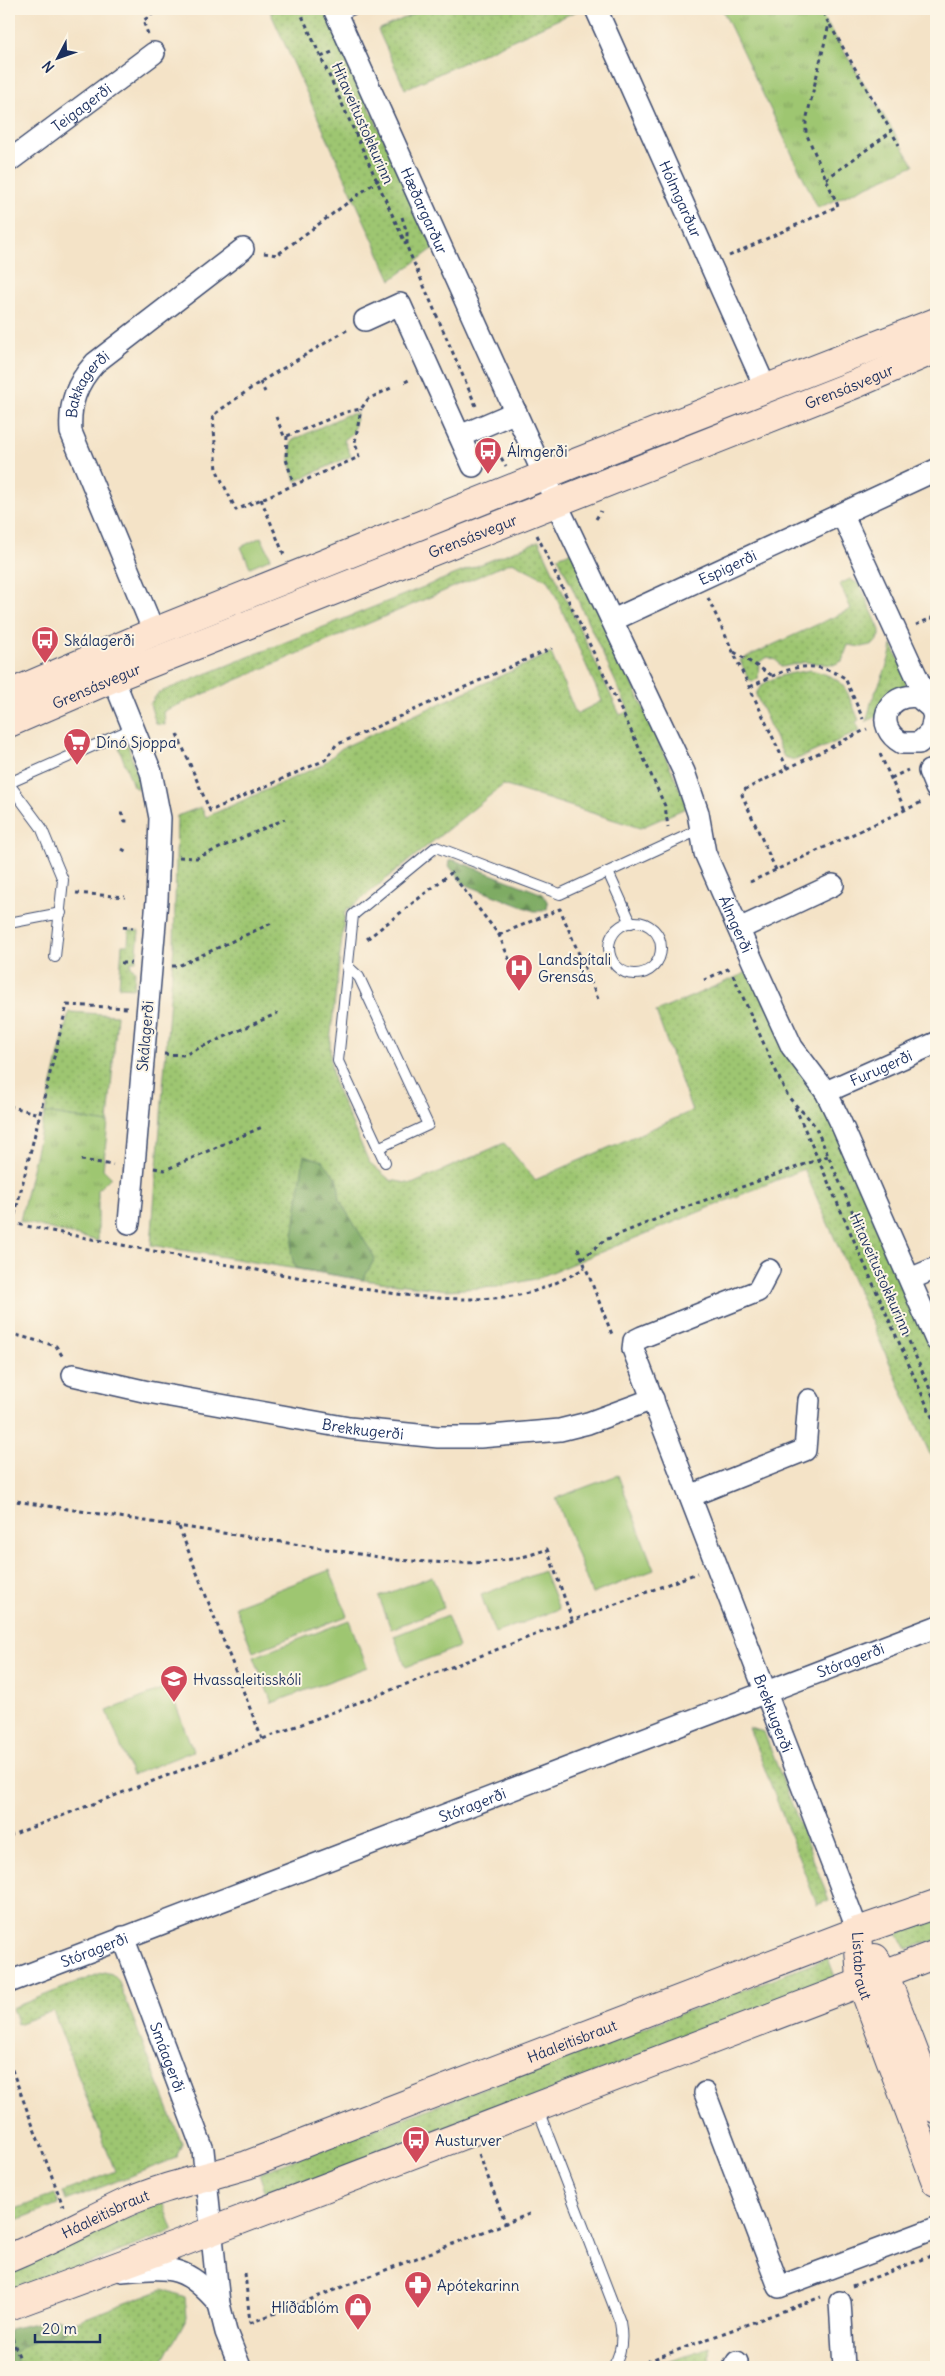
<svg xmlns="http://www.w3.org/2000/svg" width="945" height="2376" font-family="Delius,sans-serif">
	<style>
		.grass { fill: url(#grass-dots); stroke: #5c7a68 }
		.forest { fill: url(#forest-firs); stroke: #4c6d60 }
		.park { fill: url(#park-tufts); stroke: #5c7a68 }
		.pitch { fill: #9ec671; stroke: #5c7a68 }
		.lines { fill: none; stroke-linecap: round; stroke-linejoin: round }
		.lane-casing { stroke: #3c4a6e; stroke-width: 12 }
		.street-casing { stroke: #3c4a6e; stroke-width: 24 }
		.secondary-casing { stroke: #3c4a6e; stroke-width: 30 }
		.path { stroke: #3c4a6e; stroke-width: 3; stroke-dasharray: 4 4; stroke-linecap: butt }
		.lane { stroke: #fff; stroke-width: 10 }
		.street { stroke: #fff; stroke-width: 21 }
		.secondary { stroke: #fde4d0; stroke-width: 28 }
		.labels { text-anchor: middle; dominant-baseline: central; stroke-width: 4; stroke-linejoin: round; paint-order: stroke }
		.street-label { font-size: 15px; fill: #1b2f5e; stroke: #fcf5e5 }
		.poi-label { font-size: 15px; fill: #1b2f5e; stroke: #fcf5e5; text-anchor: start }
	</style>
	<defs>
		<pattern id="grass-dots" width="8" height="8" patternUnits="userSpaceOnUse" patternTransform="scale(1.25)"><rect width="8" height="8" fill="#9ec671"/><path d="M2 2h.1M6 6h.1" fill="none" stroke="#80a160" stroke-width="1.8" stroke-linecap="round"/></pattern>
		<pattern id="forest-firs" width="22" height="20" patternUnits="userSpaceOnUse" patternTransform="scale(1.25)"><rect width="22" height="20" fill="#7eab63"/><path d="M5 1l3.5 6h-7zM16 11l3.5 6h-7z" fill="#668c55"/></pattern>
		<pattern id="park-tufts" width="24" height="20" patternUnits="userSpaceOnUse" patternTransform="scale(1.25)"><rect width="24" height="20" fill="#9ec671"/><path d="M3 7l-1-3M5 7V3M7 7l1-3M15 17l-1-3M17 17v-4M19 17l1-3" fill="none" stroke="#80a160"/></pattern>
	</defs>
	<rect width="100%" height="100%" fill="#fcf5e5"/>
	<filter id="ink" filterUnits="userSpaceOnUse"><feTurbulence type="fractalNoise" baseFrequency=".02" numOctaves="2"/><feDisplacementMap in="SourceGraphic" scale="10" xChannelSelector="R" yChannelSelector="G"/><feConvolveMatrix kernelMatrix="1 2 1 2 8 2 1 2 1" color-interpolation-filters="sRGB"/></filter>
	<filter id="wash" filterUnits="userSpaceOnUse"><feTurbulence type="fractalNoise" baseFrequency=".0096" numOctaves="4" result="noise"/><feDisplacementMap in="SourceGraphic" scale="20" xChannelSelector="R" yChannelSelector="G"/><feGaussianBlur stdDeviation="1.12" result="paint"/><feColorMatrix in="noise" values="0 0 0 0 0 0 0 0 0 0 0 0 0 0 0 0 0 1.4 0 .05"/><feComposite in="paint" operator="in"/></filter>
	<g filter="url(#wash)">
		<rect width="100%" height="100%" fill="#f4e3c7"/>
		<!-- grass -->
		<g class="grass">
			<polygon points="269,9 324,9 434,248 391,280"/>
			<polygon points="424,9 581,9 405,89 378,30"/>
			<polygon points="357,413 353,433 344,440 351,456 296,481 290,461 291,441 346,415"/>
			<polygon points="539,541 620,715 629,711 558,557 573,551 688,807 640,828 503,785 345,912 330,1042 331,1066 335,1086 369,1162 390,1180 412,1184 504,1143 535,1180 692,1111 656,1012 750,971 826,1105 936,1358 936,1468 804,1169 535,1279 497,1287 447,1290 363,1280 151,1245 174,945 177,816 201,807 206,817 322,765 342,748 551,653 576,714 602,701 549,581 512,562 164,711 165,725 156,724 150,704 158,693"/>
			<polygon points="850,579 860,585 880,630 880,636 874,644 862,647 848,645 842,661 833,665 805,662 782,667 776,660 768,657 759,662 758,679 753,681 748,679 740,660 851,609 840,584"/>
			<path d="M892 645 908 679 905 685 878 716 865 722C870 714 869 708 872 700 880 681 889 666 892 645Z"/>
			<path d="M811 670C848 679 845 689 859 720L856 722 860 731 795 760 784 757 756 695C761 676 795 673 811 670Z"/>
			<polygon points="125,742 128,745 138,779 137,789 133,786 119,748 121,743"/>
			<polygon points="129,930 139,931 136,961 131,961 131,966 135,971 134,988 119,987 122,945 128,945"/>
			<polygon points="69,1012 117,1015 108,1123 45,1113"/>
			<polygon points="749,1728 764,1732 829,1900 817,1905"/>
			<polygon points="936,1919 936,1940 906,1949 898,1933"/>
			<polygon points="828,1958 835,1977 820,1984 269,2202 259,2173"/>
			<polygon points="104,1972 112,1974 118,1980 182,2144 176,2158 66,2201 63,2192 115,2171 53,2011 17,2024 12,2008"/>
			<polygon points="55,2194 58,2204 9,2223 9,2201 13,2210"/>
			<polygon points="163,2202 173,2229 165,2234 9,2294 9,2268"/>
			<polygon points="162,2289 185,2297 187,2317 160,2367 9,2367 9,2347"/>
			<polygon points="709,2347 710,2367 655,2367"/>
		</g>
		<!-- forest -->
		<g class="forest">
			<polygon points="450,860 454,860 543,894 548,903 547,909 543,911 534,911 464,884 449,866"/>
			<polygon points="304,1155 323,1161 338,1180 340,1201 375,1258 363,1280 295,1268 291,1253"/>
			<path d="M57 2318 65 2321 67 2331C50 2342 28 2337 14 2354L20 2367H9V2329Z"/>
		</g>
		<!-- park -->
		<g class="park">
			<polygon points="722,9 818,9 914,165 818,208"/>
			<polygon points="45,1113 108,1123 103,1169 111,1177 98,1190 98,1241 20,1221"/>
		</g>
		<!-- pitch -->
		<g class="pitch">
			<polygon points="261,537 271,558 250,567 241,547"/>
			<polygon points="618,1475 654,1570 592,1594 556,1498"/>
			<polygon points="330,1570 347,1616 253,1652 235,1606"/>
			<polygon points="544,1571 559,1609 495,1633 481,1595"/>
			<polygon points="432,1576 444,1608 391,1629 379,1597"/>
			<polygon points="447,1615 459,1647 406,1667 394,1636"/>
			<polygon points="349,1620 367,1667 272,1703 254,1657"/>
			<polygon points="169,1687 193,1751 132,1775 107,1711"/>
		</g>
	</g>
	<g filter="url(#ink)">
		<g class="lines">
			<defs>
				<g id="lane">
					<polyline points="337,16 354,9"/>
					<polyline points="9,783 134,728"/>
					<polyline points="9,784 41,827 63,880 55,957"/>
					<polyline points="608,872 631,923"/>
					<circle cx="635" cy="948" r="26"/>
					<polyline points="9,923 61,913"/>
					<polyline points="347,966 359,977 428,1125 378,1148"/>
					<polyline points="385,1162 338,1061 353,915 436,847 560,894 701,829"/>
					<path d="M537 2107 620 2322C623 2338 622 2353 613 2367"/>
				</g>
				<g id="street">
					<path id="s1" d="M334 9 561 513 684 772 698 813 705 853 753 962 792 1047 826 1092 840 1121 936 1340"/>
					<path id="s2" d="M596 9 766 389"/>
					<path id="s3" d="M9 161 154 53"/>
					<polyline points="365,320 400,304 473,466"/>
					<polyline points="460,436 516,412"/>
					<path d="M842 514 931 708 934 716 931 732 919 743H902C873 727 886 692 918 697L931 708"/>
					<path id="s4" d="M613 620 936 470"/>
					<path id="s5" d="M154 632 71 432C69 404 76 384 95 363L243 249"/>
					<polyline points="113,678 151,772 160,818 157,900 129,1223"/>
					<polyline points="929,771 936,788"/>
					<polyline points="739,929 833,885"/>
					<path id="s6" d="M826 1092 936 1043"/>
					<path id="s7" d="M769 1270 758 1291 642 1337 634 1341 633 1349 858 1931"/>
					<polyline points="910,1279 936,1268"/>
					<path id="s8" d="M73 1375 148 1392 349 1428 438 1437H480L560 1430 588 1423 653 1399"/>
					<polyline points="690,1496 805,1450 809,1400"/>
					<path id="s9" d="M123 1937 203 2150 219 2304 226 2332 240 2367"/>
					<path id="s10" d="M9 1982 936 1627"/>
					<polyline points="705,2093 779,2287 936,2228"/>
					<path d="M122 2271C170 2267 185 2264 219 2304"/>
					<polyline points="840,2302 844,2367"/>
					<polyline points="734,2367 737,2362"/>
				</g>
				<g id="secondary">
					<polyline points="9,694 154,632 575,463 936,322"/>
					<path id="s11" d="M9 723 113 678 858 383 936 349"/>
					<path id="s12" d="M858 1931 861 1981 936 2182"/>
					<polyline points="875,1958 884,1973 936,2109"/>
					<path id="s13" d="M9 2258C48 2242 85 2222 123 2204 163 2186 205 2178 247 2165L858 1931 936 1904"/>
					<polyline points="9,2306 183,2242 936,1954"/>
				</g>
			</defs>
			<!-- lane casing -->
			<use href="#lane" class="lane-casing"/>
			<!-- street casing -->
			<use href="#street" class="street-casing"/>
			<!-- secondary casing -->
			<use href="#secondary" class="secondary-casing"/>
			<!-- path -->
			<g class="path">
				<polyline points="299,9 406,245"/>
				<polyline points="830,25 899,145"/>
				<polyline points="148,34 143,21 159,9"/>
				<polyline points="321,57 332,52"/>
				<polyline points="826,179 891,132"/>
				<polyline points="402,217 407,233 407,247 476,406"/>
				<polyline points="264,253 277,255 385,175"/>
				<polyline points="729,256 838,206 806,133 806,121 829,24 821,9"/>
				<polyline points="347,330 260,382 213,415 217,471 236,510 359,457 355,442 361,409"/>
				<polyline points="260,382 265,392"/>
				<polyline points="405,382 411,379"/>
				<polyline points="276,417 284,436 287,436 346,412 361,409 368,399 391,388"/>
				<polyline points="287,436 286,459 294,485"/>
				<polyline points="493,444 506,466"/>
				<polyline points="261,499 284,555"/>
				<polyline points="596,519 601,511"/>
				<polyline points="537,535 636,741 665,806 668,827"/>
				<polyline points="708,598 787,768"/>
				<polyline points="916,625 936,616"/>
				<polyline points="734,652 773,676"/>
				<path d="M750 687C785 670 807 656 845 678L863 719"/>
				<polyline points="177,734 210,811 325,760 336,745 552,648"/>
				<polyline points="880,754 905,810"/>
				<polyline points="891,778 908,770"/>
				<polyline points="120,814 122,814 125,821 128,821"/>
				<polyline points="122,849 127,852"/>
				<polyline points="179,857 197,858 285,819"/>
				<polyline points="776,870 742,795 744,790 867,729"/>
				<polyline points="750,882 922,802"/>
				<polyline points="76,893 125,897"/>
				<polyline points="123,927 133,928"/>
				<polyline points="499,935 560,909 598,999"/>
				<polyline points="367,939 451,873 499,935 518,980"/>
				<polyline points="121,963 131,963"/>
				<polyline points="172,966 178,966 274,922"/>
				<path d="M733 975 785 1091C793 1106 807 1113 816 1128L936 1403"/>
				<polyline points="704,980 730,968"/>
				<polyline points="164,1054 184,1055 278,1013"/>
				<polyline points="9,1106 39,1114"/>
				<polyline points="795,1107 936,1426"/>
				<polyline points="81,1160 113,1165"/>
				<polyline points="154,1168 165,1170 262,1127"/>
				<path d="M12 1223C105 1242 198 1260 291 1276 365 1289 443 1307 519 1295 541 1291 565 1279 585 1268"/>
				<polyline points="9,1238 67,1005 128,1008"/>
				<polyline points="578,1248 613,1337"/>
				<polyline points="582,1259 605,1240 686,1207 828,1156"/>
				<polyline points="9,1333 56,1346 63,1357"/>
				<path d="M9 1500 398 1560C445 1563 502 1568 547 1549L572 1619"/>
				<polyline points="179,1527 262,1739"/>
				<polyline points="9,1836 697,1573"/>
				<polyline points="9,2062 63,2206"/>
				<polyline points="479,2154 506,2224"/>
				<polyline points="245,2273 250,2323"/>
				<polyline points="852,2286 936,2254"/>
				<polyline points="250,2323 532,2213"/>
				<polyline points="9,2330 23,2367"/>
				<polyline points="632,2367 821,2297"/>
			</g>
			<!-- lane -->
			<use href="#lane" class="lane"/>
			<!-- street -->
			<use href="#street" class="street"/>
			<!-- secondary -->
			<use href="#secondary" class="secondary"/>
		</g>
	</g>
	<!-- icons -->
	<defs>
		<symbol id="bus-pin" viewBox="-11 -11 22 30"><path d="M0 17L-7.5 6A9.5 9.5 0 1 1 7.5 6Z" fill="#d1495b" stroke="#fcf5e5"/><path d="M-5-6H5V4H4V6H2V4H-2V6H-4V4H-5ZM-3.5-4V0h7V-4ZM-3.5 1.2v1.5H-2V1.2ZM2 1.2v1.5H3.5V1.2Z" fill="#fff"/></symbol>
		<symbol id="supermarket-pin" viewBox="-11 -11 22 30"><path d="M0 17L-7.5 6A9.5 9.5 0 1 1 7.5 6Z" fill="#d1495b" stroke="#fcf5e5"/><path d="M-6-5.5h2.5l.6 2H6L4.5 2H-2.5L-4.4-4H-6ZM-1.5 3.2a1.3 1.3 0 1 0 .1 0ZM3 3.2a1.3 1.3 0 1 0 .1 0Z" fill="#fff"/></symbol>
		<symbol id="hospital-pin" viewBox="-11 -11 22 30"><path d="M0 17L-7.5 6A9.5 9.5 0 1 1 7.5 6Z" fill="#d1495b" stroke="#fcf5e5"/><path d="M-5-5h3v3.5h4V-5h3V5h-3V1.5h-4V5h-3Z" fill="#fff"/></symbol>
		<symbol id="school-pin" viewBox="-11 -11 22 30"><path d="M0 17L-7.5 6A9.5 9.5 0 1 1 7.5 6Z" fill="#d1495b" stroke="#fcf5e5"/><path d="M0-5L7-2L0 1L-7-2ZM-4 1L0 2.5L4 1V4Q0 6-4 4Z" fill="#fff"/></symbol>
		<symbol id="pharmacy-pin" viewBox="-11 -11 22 30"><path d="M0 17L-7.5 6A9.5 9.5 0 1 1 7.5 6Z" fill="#d1495b" stroke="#fcf5e5"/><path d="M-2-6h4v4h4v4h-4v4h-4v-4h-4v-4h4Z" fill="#fff"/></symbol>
		<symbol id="shop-pin" viewBox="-11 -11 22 30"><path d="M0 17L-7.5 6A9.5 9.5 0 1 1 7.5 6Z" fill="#d1495b" stroke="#fcf5e5"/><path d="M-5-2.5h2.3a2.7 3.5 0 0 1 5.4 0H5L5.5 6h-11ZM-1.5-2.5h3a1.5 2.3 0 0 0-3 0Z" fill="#fff"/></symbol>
	</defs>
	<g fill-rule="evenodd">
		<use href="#bus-pin" x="472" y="435" width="32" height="43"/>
		<use href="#bus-pin" x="29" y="624" width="32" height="43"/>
		<use href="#supermarket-pin" x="61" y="726" width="32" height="43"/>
		<use href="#hospital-pin" x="503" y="952" width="32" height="43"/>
		<use href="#school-pin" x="158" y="1663" width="32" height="43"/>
		<use href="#bus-pin" x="400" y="2124" width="32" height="43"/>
		<use href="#pharmacy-pin" x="402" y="2269" width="32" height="43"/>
		<use href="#shop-pin" x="342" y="2291" width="32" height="43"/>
	</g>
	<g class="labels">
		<!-- street labels -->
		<g class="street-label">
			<text stroke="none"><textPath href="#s3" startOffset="90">Teigagerði</textPath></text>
			<text transform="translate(363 123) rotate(66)">Hitaveitustokkurinn</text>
			<text stroke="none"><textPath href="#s2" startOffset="208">Hólmgarður</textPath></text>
			<text stroke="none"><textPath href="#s1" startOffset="221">Hæðargarður</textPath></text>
			<text stroke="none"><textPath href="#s11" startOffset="905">Grensásvegur</textPath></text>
			<text stroke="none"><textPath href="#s5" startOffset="269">Bakkagerði</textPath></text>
			<text stroke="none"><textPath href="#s11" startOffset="500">Grensásvegur</textPath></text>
			<text stroke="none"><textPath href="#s4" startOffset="126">Espigerði</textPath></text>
			<text stroke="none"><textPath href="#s11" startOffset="95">Grensásvegur</textPath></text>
			<text stroke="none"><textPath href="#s1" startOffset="1001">Álmgerði</textPath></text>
			<text transform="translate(145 1036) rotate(-85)">Skálagerði</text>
			<text stroke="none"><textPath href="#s6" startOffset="60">Furugerði</textPath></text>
			<text transform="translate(881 1274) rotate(66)">Hitaveitustokkurinn</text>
			<text stroke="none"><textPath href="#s8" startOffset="295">Brekkugerði</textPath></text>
			<text stroke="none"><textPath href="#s10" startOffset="901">Stóragerði</textPath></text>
			<text stroke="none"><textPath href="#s7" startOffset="556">Brekkugerði</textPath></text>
			<text stroke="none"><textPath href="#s10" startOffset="496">Stóragerði</textPath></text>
			<text stroke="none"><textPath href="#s10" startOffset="91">Stóragerði</textPath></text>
			<text stroke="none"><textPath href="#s12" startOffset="35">Listabraut</textPath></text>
			<text stroke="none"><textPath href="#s13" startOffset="604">Háaleitisbraut</textPath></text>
			<text stroke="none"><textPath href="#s9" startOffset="128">Smáagerði</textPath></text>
			<text stroke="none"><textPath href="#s13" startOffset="106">Háaleitisbraut</textPath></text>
		</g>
		<!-- poi labels -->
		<g class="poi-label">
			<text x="507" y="451">Álmgerði</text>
			<text x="64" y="640">Skálagerði</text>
			<text x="96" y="742">Dínó Sjoppa</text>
			<text x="538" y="959">Landspítali<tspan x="538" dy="17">Grensás</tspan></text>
			<text x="193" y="1679">Hvassaleitisskóli</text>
			<text x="435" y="2140">Austurver</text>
			<text x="437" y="2285">Apótekarinn</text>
			<text x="339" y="2307" text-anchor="end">Hlíðablóm</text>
		</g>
	</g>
	<!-- margin -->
	<rect width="945" height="2376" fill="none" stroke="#fcf5e5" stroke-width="30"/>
	<!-- north arrow -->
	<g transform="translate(58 58) rotate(229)" stroke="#fcf5e5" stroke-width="4" paint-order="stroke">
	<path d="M0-4L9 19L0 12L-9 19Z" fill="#1b2f5e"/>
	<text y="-8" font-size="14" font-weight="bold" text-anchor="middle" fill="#1b2f5e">N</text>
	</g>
	<!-- scale -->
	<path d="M35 2334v8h65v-8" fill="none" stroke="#1b2f5e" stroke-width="2.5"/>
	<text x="42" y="2334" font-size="15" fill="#1b2f5e" stroke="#fcf5e5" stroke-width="4" paint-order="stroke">20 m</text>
</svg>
